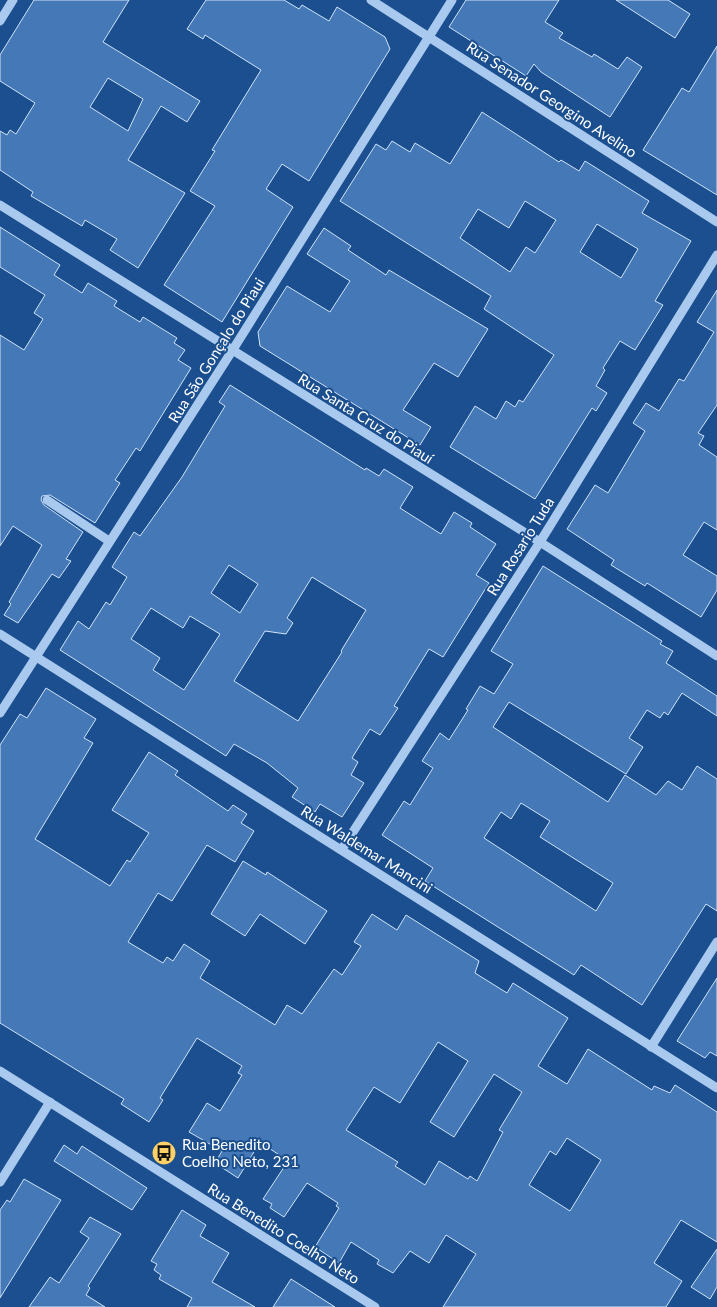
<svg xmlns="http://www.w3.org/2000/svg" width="717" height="1307" font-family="Lato,sans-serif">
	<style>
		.building { fill: #4478b7; stroke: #cfe3fa; fill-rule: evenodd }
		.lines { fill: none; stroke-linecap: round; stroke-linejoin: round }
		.minor { stroke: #a9c9ee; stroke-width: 9 }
		.labels { text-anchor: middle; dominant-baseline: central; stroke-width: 4; stroke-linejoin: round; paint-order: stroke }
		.street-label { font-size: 15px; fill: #fff; stroke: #1b4f8f }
		.poi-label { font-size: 15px; fill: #fff; stroke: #1b4f8f; text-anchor: start }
	</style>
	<rect width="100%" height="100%" fill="#1b4f8f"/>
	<!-- building -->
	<g class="building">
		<path d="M34 0H129L103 42 200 101 187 122 161 106 128 160 185 193 138 268 110 250 117 239 85 220 82 226 31 196 33 192 0 170V131L7 135 10 130 16 134 35 103 0 81V55ZM108 78 143 99 128 131 90 107Z"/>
		<polygon points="206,0 284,0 299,9 302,5 329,21 337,7 385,37 390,49 309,181 282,164 266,189 293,207 222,322 164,285 215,206 190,191 215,151 212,150 261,70 205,35 203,39 187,29"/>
		<polygon points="466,0 559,0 545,22 563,33 559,38 592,57 594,54 618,69 627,57 642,67 610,117 541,72 534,64 526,76 449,27"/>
		<polygon points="616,0 668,0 690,14 675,38"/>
		<polygon points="717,46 717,195 643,150 682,88 689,92"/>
		<path d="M482 112 559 162 561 160 579 171 585 161 649 201 642 213 691 241 655 301 663 305 635 350 620 341 603 368 605 370 596 386 607 393 596 411 592 408 535 499 450 447 475 406 496 419 506 401 515 407 519 400 523 402 554 355 484 309 491 296 340 201 376 144 386 150 392 141 410 152 415 143 450 164ZM525 201 556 220 535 253 526 247 510 272 460 238 478 209 509 228ZM597 224 638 249 621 278 580 252Z"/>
		<polygon points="0,227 60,265 54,275 82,293 88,283 117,301 114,306 140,322 143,317 177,338 174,343 185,350 178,360 191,368 140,451 136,448 115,480 120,483 95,523 50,495 42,496 41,500 44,505 83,532 66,559 71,561 59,578 52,574 18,623 4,615 11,604 9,602 42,545 13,526 0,546 0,335 24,350 43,319 34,313 45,295 0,267"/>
		<polygon points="324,228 351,246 348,250 386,275 389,270 488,329 458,377 434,363 403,410 431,427 420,445 260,346 258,332 287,286 330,312 350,281 307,254"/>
		<polygon points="717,290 717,405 698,433 704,436 699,445 717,457 717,530 704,522 683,555 717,576 717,590 701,617 647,583 645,586 611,565 614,560 567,529 595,485 608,493 645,431 633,423 646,403 659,411 679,379 684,381 714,332 697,322"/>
		<path d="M230 385 365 470 366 468 379 476 384 469 413 487 400 508 441 534 454 512 472 523 470 527 496 544 476 575 489 583 443 657 429 649 394 706 398 708 380 735 370 729 352 758 358 762 351 775 364 783 342 817 320 804 315 812 292 797 298 788 267 763 234 744 226 756 60 650 78 621 89 629 106 602 110 605 127 577 112 567 134 532 140 536 182 477 225 406 219 402ZM229 565 258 584 240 613 211 593ZM312 577 366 610 341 651 342 652 298 721 234 681 265 631 286 634 293 623 287 618ZM151 608 183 628 190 616 220 634 184 690 153 670 160 658 131 639Z"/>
		<path d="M543 566 662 641 660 644 673 651 666 663 717 696V716L682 693 668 715 664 712 660 718 647 710 629 738 643 747 626 774 509 702 493 727 608 802 625 775 656 795 668 781 682 790 697 766 717 779V911L706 904 642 1005 581 965 574 975 425 881 433 868 382 835 404 801 410 805 433 768 422 761 440 733 449 740 468 710 466 709 480 686 494 694 513 664 491 651ZM521 803 550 821 540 837 613 883 596 911 484 838 501 812 511 819Z"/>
		<path d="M46 688 96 719 84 738 93 743 35 839 110 886 127 860 130 862 149 833 112 810 149 752 178 771 175 775 228 811 233 805 247 814 241 823 254 831 235 862 207 845 172 901 158 893 128 942 163 963 167 957 173 961 184 944 210 961 200 978 275 1025 287 1005 302 1014 334 969 342 975 361 946 354 942 372 914 397 930 406 915 479 961 475 973 507 993 513 983 568 1018 538 1066 567 1084 588 1049 652 1090 654 1086 670 1093 675 1085 717 1112V1242L681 1220 654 1263 682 1281 666 1307H443L476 1254 446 1235 429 1263 410 1251 393 1273 377 1264 379 1260 351 1242 339 1263 315 1247 339 1208 336 1206 338 1203 307 1183 284 1217 270 1208 272 1204 263 1199 288 1161 260 1142 238 1178 215 1163 222 1151 189 1132 207 1103 220 1111 242 1075 238 1073 242 1066 197 1038 160 1098 163 1100 149 1122 121 1104 124 1099 0 1023V745L20 714 27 718ZM438 1042 468 1061 430 1122 454 1137 494 1074 522 1092 499 1130 503 1132 477 1181 470 1176 468 1179 439 1161 425 1185 395 1166 398 1162 346 1130 374 1087 400 1103ZM567 1138 601 1160 570 1211 529 1185 550 1151 556 1155Z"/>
		<polygon points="243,861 266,875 267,872 327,911 305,944 260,914 245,936 211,914"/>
		<polygon points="717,978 717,1056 710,1052 705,1058 677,1041"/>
		<polygon points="64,1145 77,1154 82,1146 147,1188 132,1210 54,1161"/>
		<polygon points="24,1179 61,1200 0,1298 0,1210 7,1200 10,1202"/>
		<polygon points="182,1210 206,1225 200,1236 229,1253 212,1282 255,1307 187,1307 192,1298 159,1279 161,1275 154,1270 157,1264 151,1261"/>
		<polygon points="90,1217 121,1234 88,1286 90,1288 86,1295 105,1307 29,1307 50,1277 59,1283 89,1238 80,1232"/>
		<polygon points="717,1249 717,1287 710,1299 691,1287"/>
		<polygon points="291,1279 335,1307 273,1307"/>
	</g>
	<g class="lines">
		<!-- minor -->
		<g class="minor">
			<polyline points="371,0 717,222"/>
			<polyline points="0,21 13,0"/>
			<polyline points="0,205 540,542 717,656"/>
			<polyline points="47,500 109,541"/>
			<polyline points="0,634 717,1088"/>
			<polyline points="0,713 232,351 452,0"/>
			<polyline points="342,849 540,542 717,255"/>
			<polyline points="651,1047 717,942"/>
			<polyline points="0,1071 375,1307"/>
			<polyline points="0,1182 50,1102"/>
		</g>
	</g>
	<!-- icons -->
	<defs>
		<symbol id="bus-disc" viewBox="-11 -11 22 22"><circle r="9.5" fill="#ffd166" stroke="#1b4f8f"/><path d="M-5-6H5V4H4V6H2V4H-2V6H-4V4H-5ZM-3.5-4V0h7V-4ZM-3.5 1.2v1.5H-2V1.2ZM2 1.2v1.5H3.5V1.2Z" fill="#111"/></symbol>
	</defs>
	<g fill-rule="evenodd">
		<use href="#bus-disc" x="150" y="1139" width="28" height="28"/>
	</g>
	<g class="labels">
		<!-- street labels -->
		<g class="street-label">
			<text transform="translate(552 99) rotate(33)">Rua Senador Georgino Avelino</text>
			<text transform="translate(216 350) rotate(-58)">Rua São Gonçalo do Piaui</text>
			<text transform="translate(366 418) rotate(32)">Rua Santa Cruz do Piauí</text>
			<text transform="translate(520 546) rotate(-58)">Rua Rosario Tuda</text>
			<text transform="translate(367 849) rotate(32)">Rua Waldemar Mancini</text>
			<text transform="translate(284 1233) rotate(32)">Rua Benedito Coelho Neto</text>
		</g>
		<!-- poi labels -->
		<g class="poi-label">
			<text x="182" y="1144">Rua Benedito<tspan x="182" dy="17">Coelho Neto, 231</tspan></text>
		</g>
	</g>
</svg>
